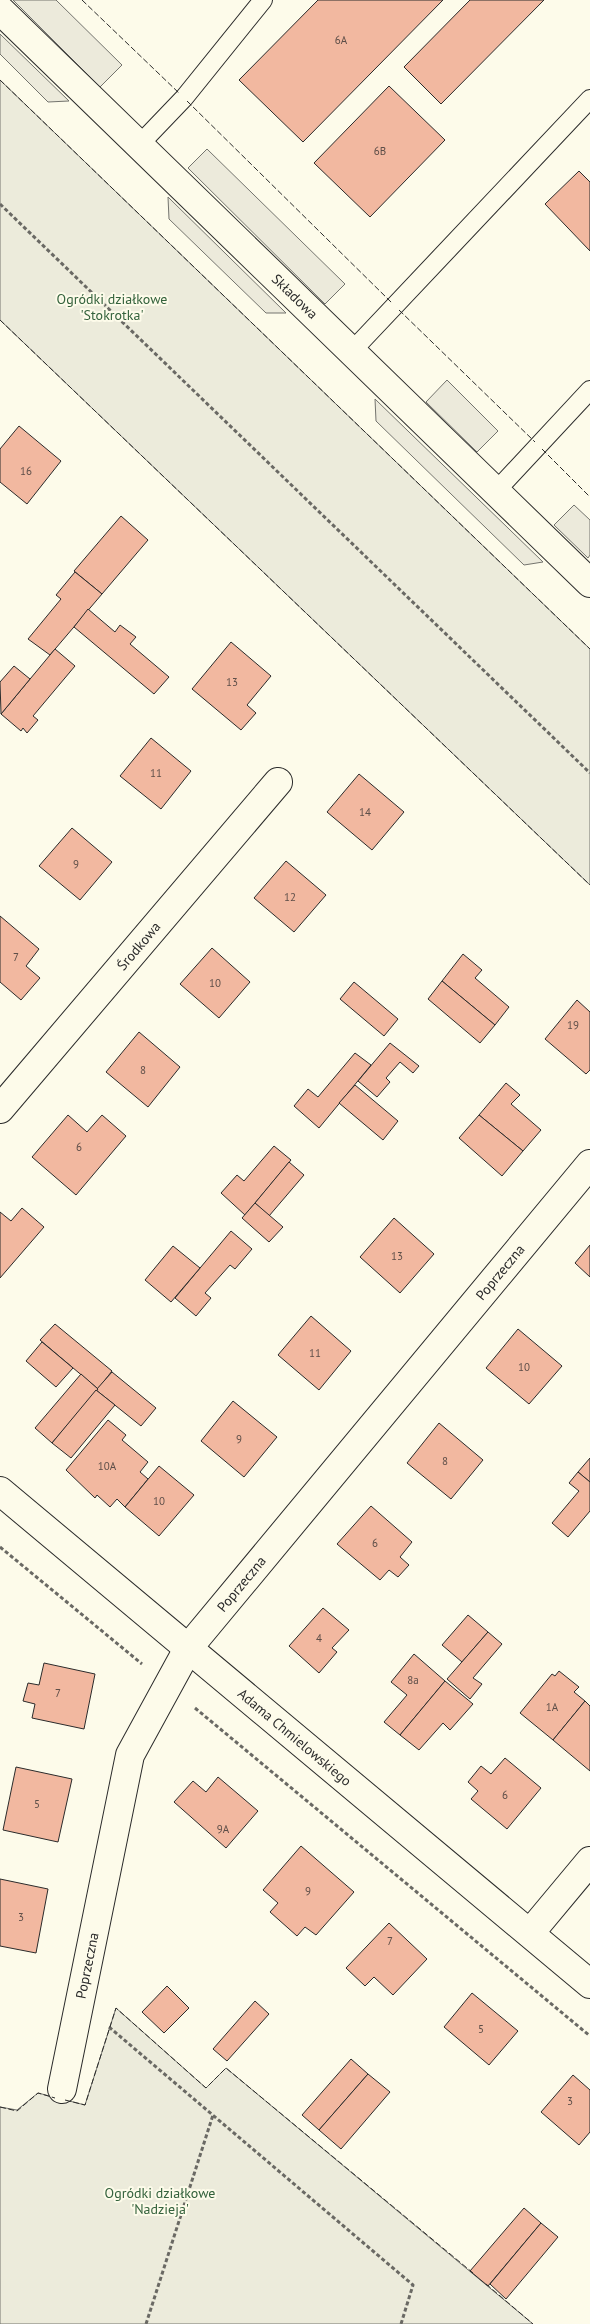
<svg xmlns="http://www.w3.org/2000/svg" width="590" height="2324" font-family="'PT Sans',sans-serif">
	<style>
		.green { fill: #ecebdb; stroke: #74746e }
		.parking { fill: #eceadb; stroke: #74746e }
		.building { fill: #f2b8a0; stroke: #2b2b2b }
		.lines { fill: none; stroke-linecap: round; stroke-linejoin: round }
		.lane-casing { stroke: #2b2b2b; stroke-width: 20 }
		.street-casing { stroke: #2b2b2b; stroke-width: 30 }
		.path { stroke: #6a6964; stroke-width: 3; stroke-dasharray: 4 2.5; stroke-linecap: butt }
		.lane { stroke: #fdfbea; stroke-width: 18 }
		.street { stroke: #fdfbea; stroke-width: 28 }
		.fence { stroke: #2b2b2b; stroke-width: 1; stroke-dasharray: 6 2.5; stroke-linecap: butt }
		.labels { text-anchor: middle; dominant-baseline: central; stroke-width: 4; stroke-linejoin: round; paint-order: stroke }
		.number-label { font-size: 11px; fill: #5d4e48 }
		.street-label { font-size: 14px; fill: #2b2b2b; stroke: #fdfbea }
		.park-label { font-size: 14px; fill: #34623c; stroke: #fdfbea }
	</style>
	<rect width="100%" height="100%" fill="#fdfbea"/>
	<!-- green -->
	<g class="green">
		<polygon points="0,80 590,649 590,885 0,320"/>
		<polygon points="116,2008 206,2088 226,2068 533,2324 0,2324 0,2107 17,2110 38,2093 85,2105"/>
	</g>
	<!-- parking -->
	<g class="parking">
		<polygon points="13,0 56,0 122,65 100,87"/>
		<polygon points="0,34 69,101 48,102 0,54"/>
		<polygon points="207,149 345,284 325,304 188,168"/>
		<polygon points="168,197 286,313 266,313 169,219"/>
		<polygon points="447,380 498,431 477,452 426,402"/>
		<polygon points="375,399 543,562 524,565 376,421"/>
		<polygon points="574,505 590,520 590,555 588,558 554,525"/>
	</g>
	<!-- building -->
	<g class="building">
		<polygon points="318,0 443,0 303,142 239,80"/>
		<polygon points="470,0 544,0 441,104 404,67"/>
		<polygon points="389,86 445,140 370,217 314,163"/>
		<polygon points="579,171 590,182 590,251 545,204"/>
		<polygon points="19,426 61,461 27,504 0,482 0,449"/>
		<polygon points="121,516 148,540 102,594 74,571"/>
		<polygon points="75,572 102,594 50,655 28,639 61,599 56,595"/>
		<polygon points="88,609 115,632 120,625 136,637 130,644 169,677 154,694 74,627"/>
		<polygon points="231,642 271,676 247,705 256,713 241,730 192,689"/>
		<polygon points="55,649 75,666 33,716 38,720 27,733 23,728 21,731 1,714"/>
		<polygon points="14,666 30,679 1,714 0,682"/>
		<polygon points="151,738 191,771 161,809 120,776"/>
		<polygon points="359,774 404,812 372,850 327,812"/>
		<polygon points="72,828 112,862 80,900 39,866"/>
		<polygon points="286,861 326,895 294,932 254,898"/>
		<polygon points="0,916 39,949 26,966 40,978 21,1000 0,982"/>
		<polygon points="212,948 250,982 219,1018 180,984"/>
		<polygon points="463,954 482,970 475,978 509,1007 495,1025 442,981"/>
		<polygon points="442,981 495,1025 480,1043 428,999"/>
		<polygon points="354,982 398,1019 384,1036 340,999"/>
		<polygon points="577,1000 590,1012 590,1070 586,1074 545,1039"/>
		<polygon points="139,1032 180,1067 148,1107 106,1072"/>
		<polygon points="390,1043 419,1066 413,1073 400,1062 386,1078 390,1082 377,1097 358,1081"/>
		<polygon points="355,1053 371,1065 319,1128 294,1106 308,1089 318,1097"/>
		<polygon points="506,1083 520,1095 511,1104 541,1130 523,1151 479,1115"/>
		<polygon points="355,1085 398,1121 383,1140 339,1103"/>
		<polygon points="68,1115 87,1132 102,1115 126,1136 76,1195 32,1157"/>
		<polygon points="479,1115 523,1151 502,1176 459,1138"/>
		<polygon points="274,1146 291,1160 245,1215 221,1193 237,1175 244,1181"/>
		<polygon points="289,1162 304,1175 269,1216 255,1203"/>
		<polygon points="255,1203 283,1227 269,1242 242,1218"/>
		<polygon points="22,1208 44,1227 0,1278 0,1212 11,1221"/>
		<polygon points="394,1218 434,1254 400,1293 360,1257"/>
		<polygon points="231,1231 252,1249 235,1269 230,1265 205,1293 211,1298 196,1316 175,1298"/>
		<polygon points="590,1245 590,1277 575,1263"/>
		<polygon points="173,1246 200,1268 171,1302 145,1280"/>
		<polygon points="311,1316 351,1351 319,1390 278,1355"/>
		<polygon points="55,1324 112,1371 98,1389 40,1340"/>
		<polygon points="518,1329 562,1366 529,1404 486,1368"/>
		<polygon points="42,1342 73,1368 56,1387 26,1361"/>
		<polygon points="112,1372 156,1408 141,1426 96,1390"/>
		<polygon points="81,1374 98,1389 52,1443 35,1428"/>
		<polygon points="96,1390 115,1405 71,1458 52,1443"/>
		<polygon points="233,1401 277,1437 244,1477 201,1441"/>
		<polygon points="108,1420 126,1435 122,1440 148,1462 140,1472 148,1479 125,1507 117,1499 110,1507 97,1495 95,1498 66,1470"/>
		<polygon points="439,1423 483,1460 451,1499 407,1463"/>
		<polygon points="590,1458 590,1482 578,1472"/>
		<polygon points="159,1466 194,1495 159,1536 125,1507"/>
		<polygon points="578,1472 590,1482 590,1511 568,1537 552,1523 579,1491 569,1483"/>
		<polygon points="371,1506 412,1542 400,1557 409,1565 398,1577 389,1570 380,1580 337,1544"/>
		<polygon points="323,1608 349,1630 332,1648 337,1652 319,1673 289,1646"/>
		<polygon points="468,1615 488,1632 462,1662 442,1645"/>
		<polygon points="488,1632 502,1644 473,1678 482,1684 470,1699 447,1679"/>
		<polygon points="414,1654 445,1681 400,1735 384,1722 407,1695 391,1682"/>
		<polygon points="44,1663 95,1674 84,1729 32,1718 35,1704 23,1701 28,1683 39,1685"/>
		<polygon points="559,1671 579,1687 574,1692 585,1701 553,1740 520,1713 552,1674 555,1676"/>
		<polygon points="445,1681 473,1704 450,1730 443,1723 419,1750 400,1735"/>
		<polygon points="585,1701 590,1706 590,1771 553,1740"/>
		<polygon points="505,1758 541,1788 507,1829 471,1799 478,1791 468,1782 481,1766 491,1774"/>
		<polygon points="16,1767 72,1779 58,1842 3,1830"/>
		<polygon points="218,1777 258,1811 226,1848 174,1802 193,1781 206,1792"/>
		<polygon points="301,1846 354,1892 316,1935 305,1927 297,1936 270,1912 278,1903 263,1890"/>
		<polygon points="0,1879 48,1889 36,1953 0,1946"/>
		<polygon points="389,1923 427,1959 393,1995 374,1977 365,1986 346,1968"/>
		<polygon points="167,1986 189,2008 164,2033 142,2012"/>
		<polygon points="472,1993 518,2031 489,2065 444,2027"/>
		<polygon points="255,2001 269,2014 227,2061 213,2049"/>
		<polygon points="351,2059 368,2074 319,2130 302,2115"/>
		<polygon points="368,2074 390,2092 341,2149 319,2130"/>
		<polygon points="573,2075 590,2090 590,2132 579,2145 541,2112"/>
		<polygon points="524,2208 541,2223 488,2286 470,2271"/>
		<polygon points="541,2223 558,2237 506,2299 490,2284"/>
	</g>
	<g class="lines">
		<defs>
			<g id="lane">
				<polyline points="139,145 184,98 263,0"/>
				<polyline points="352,351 590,99"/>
				<polyline points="496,491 590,390"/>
			</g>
			<g id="street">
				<path id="s1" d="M0 10 590 583"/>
				<path id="s2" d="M0 1109 278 782"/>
				<path id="s3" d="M0 1491 590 1984"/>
				<polyline points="530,1933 590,1861"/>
				<path id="s4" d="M62 2089 130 1755 189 1647 590 1164"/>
			</g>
		</defs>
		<!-- lane casing -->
		<use href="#lane" class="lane-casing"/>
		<!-- street casing -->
		<use href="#street" class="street-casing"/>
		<!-- path -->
		<g class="path">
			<polyline points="0,204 590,773"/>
			<polyline points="0,1547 142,1664"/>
			<polyline points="195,1708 590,2036"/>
			<polyline points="109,2027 413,2285 401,2324"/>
			<polyline points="146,2324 213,2115"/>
		</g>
		<!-- lane -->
		<use href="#lane" class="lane"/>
		<!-- street -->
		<use href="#street" class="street"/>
		<!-- fence -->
		<g class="fence">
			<polyline points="82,0 180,94"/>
			<polyline points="0,80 590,649"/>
			<polyline points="187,101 392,303"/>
			<polyline points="399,310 535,442"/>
			<polyline points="0,320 590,885"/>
			<polyline points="542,449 590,497"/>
			<polyline points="65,2100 85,2105 116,2008 206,2088 226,2068 473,2273"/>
			<polyline points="0,2107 17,2111 38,2093 55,2098"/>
			<polyline points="486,2284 533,2324"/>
		</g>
	</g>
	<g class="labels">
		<!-- number labels -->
		<g class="number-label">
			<text x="341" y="40">6A</text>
			<text x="380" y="151">6B</text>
			<text x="26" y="471">16</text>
			<text x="232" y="682">13</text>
			<text x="156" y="773">11</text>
			<text x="365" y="812">14</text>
			<text x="76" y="864">9</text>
			<text x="290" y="897">12</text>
			<text x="16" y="957">7</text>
			<text x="215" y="983">10</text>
			<text x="573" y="1025">19</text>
			<text x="143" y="1070">8</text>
			<text x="79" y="1147">6</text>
			<text x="397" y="1256">13</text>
			<text x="315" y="1353">11</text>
			<text x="524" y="1367">10</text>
			<text x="239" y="1439">9</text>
			<text x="445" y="1461">8</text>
			<text x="107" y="1466">10A</text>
			<text x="159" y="1501">10</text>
			<text x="375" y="1543">6</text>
			<text x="319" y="1638">4</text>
			<text x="413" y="1680">8a</text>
			<text x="58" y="1693">7</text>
			<text x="552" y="1707">1A</text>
			<text x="505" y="1795">6</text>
			<text x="37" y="1804">5</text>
			<text x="223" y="1829">9A</text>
			<text x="308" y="1891">9</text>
			<text x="21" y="1917">3</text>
			<text x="390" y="1941">7</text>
			<text x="481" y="2029">5</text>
			<text x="570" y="2101">3</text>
		</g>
		<!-- street labels -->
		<g class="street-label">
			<text stroke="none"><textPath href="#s1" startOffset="411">Składowa</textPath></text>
			<text stroke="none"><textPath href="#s2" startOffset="214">Środkowa</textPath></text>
			<text stroke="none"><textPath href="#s4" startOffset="951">Poprzeczna</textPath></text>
			<text stroke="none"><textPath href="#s4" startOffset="546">Poprzeczna</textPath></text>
			<text stroke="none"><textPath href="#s3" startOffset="384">Adama Chmielowskiego</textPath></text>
			<text stroke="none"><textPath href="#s4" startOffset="126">Poprzeczna</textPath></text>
		</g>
		<!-- park labels -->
		<g class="park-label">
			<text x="112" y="299">Ogródki działkowe<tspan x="112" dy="16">'Stokrotka'</tspan></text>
			<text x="160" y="2193">Ogródki działkowe<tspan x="160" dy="16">'Nadzieja'</tspan></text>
		</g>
	</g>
</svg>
